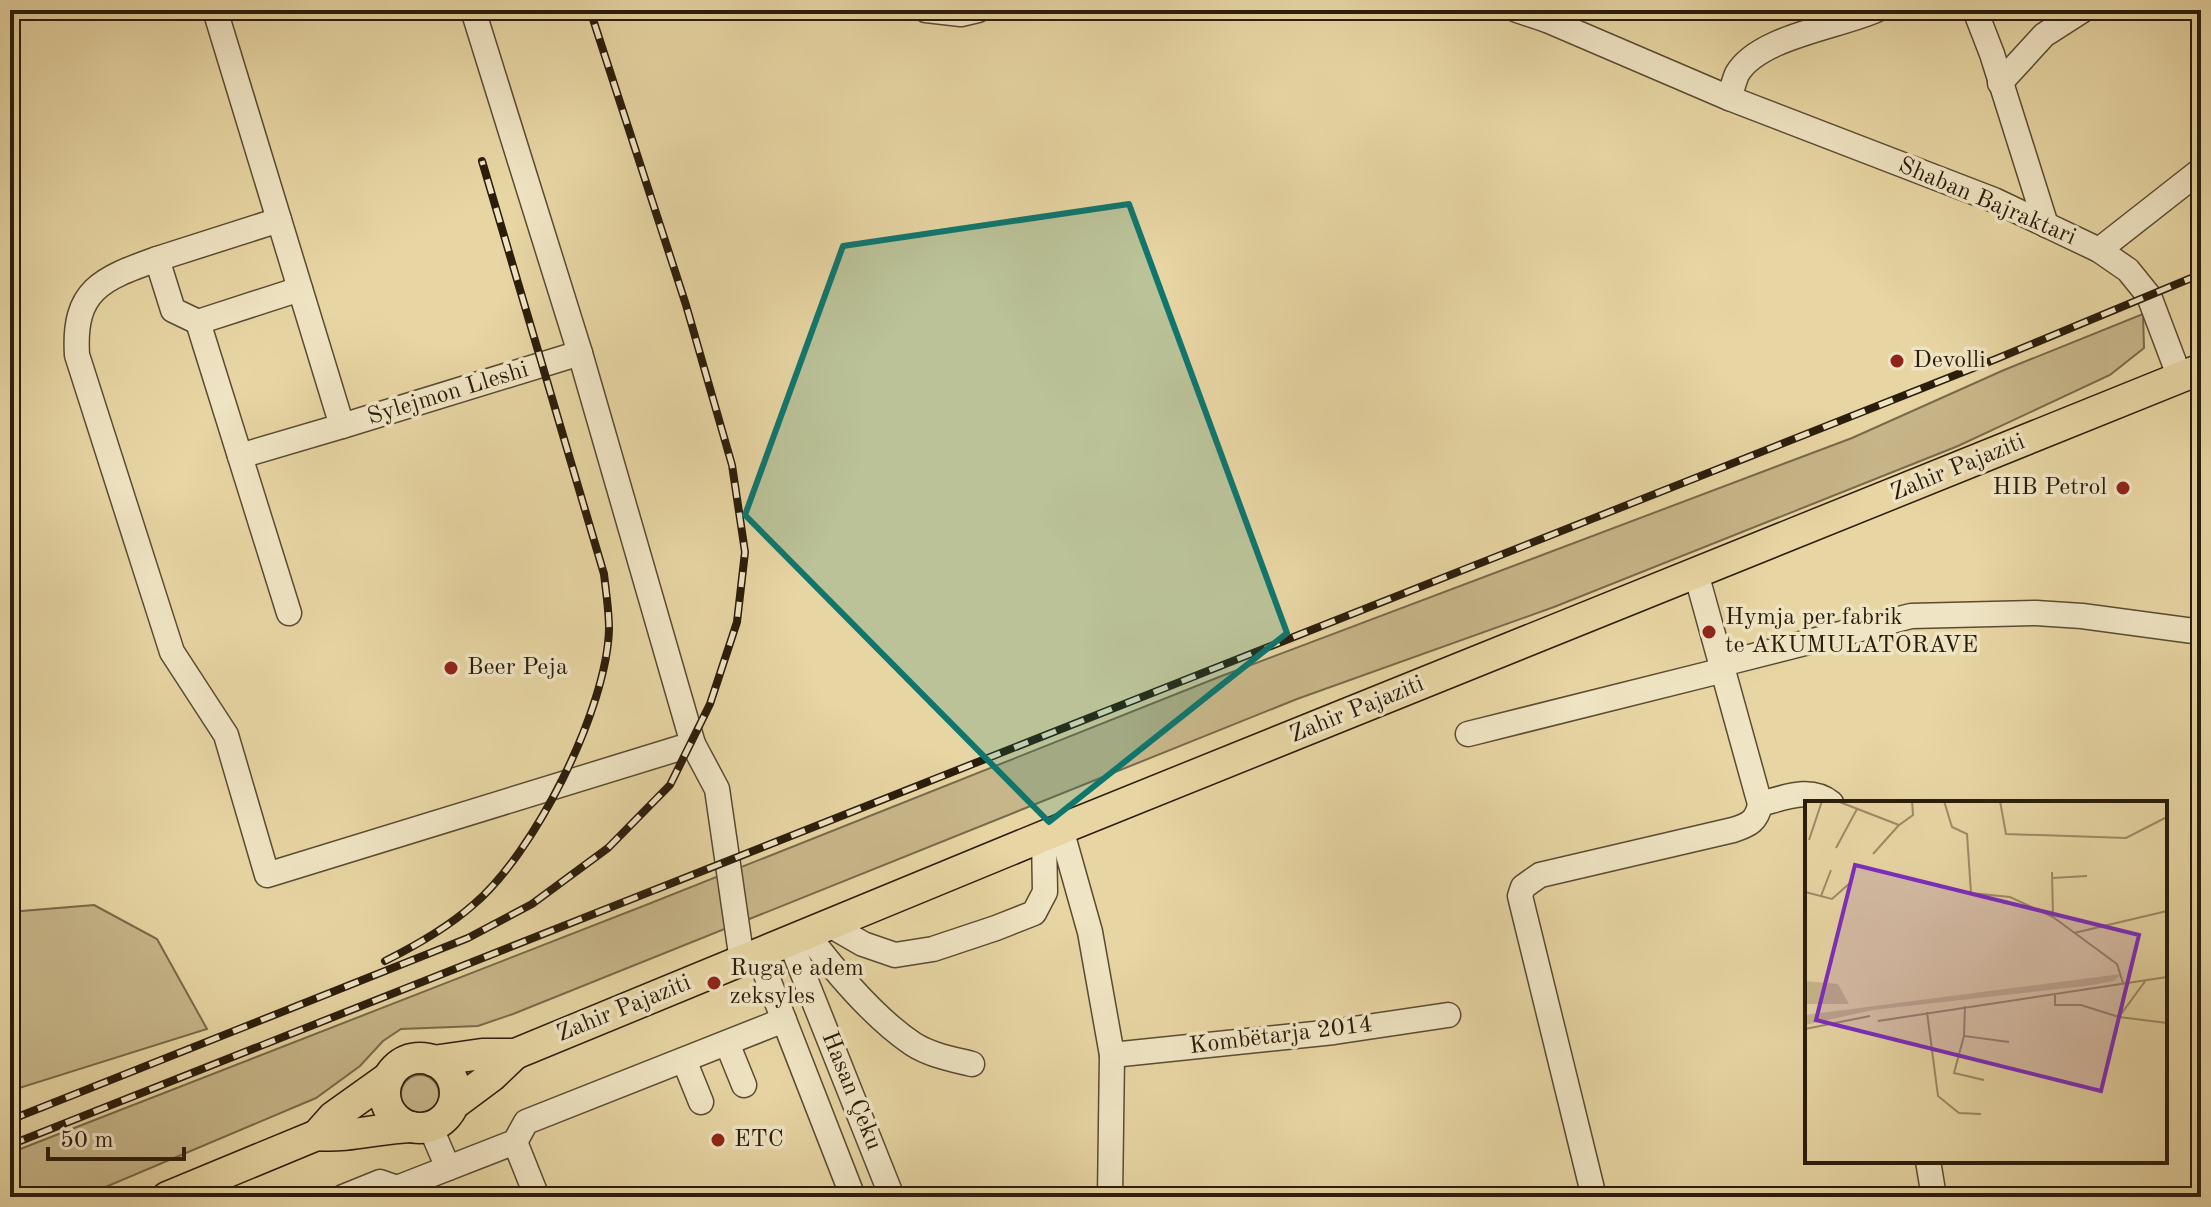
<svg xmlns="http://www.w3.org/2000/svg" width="2211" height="1207" font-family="'Old Standard TT',serif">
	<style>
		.green { fill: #c7b689; stroke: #796a4a; stroke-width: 2 }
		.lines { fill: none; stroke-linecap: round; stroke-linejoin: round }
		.minor-casing { stroke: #5a4b31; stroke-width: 27 }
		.major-casing { stroke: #2b1d0b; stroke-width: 33 }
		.minor { stroke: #efe4c3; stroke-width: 24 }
		.major { stroke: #e7d5a3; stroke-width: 30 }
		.rail-casing { stroke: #2b1d0b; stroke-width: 8 }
		.rail { stroke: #efe4c3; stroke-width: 5; stroke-dasharray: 15; stroke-linecap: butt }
		.marked { fill: #0f766e; fill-opacity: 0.2; stroke: #0f766e; stroke-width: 6; stroke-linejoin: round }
		.poi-dot { fill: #8f2418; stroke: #efe4c3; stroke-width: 3 }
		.labels { text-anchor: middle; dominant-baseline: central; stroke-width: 7; stroke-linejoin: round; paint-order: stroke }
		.street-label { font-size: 24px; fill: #2b1d0b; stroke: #efe4c3 }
		.poi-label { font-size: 24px; fill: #2b1d0b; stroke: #efe4c3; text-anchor: start }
		.inset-road { fill: none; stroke: #9c8b66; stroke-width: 2 }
		.view { fill: #7b2cbf; fill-opacity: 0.15; stroke: #7b2cbf; stroke-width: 4 }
		.inset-edge { fill: none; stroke: #2b1d0b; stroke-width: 4 }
	</style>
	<rect width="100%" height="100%" fill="#e7d5a3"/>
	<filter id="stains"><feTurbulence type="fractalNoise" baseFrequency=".0025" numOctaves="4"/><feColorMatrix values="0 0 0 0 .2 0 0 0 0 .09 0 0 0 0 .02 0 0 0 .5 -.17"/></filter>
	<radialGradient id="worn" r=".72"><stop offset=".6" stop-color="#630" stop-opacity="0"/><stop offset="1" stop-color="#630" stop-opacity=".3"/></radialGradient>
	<!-- green -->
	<g class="green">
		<polygon points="2143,314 2144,348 2110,375 1958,446 1554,607 1297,699 513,1014 478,1026 401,1029 383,1041 360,1066 316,1098 82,1197 10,1197 10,1153 651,903 1219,677 1852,438 2004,370"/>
		<polygon points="94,905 157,939 207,1029 10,1091 10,912"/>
		<circle cx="420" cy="1094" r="19"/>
	</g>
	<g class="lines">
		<defs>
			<g id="minor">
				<polyline points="215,10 342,426 580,353 473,10"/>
				<polyline points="926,10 961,14 978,10"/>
				<polyline points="1517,10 1547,20"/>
				<polyline points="1544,10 1547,20 1729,98 1994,200 2099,250 2128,270 2149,296 2180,378"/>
				<polyline points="1975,10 1992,54 2046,225"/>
				<polyline points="2000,83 2044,35 2083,10"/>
				<path d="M1729 98C1732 90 1734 81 1737 74 1758 37 1838 27 1876 10"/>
				<polyline points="279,220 157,259 173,310 198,322 289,613"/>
				<polyline points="2099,250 2201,170"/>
				<path d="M157 259C101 279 73 290 77 355L172 652 226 735 267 875 693 744 580 353"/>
				<polyline points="198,322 300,289"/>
				<polyline points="240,456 342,426"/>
				<polyline points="1722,664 1911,616 2036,613 2082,616 2201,632"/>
				<polyline points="1468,734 1724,670"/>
				<polyline points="693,744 717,789 742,961"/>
				<path d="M1760 804C1784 798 1810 786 1831 803"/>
				<polyline points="1061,829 1090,932 1112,1055 1334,1032 1448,1015"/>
				<polyline points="830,925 863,944 895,955 933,949 996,928 1034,913 1045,892 1044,836"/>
				<path d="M807 934C835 971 874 1018 913 1044 930 1055 952 1059 972 1064"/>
				<polyline points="790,941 892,1197"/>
				<polyline points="758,954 784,1020"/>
				<polyline points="727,1043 744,1085"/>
				<polyline points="684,1060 701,1102"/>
				<polyline points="430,1126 448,1168"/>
				<polyline points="515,1142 537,1197"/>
				<polyline points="1928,1161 1934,1197"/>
				<polyline points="343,1197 380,1182 397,1188"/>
				<polyline points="400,1197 397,1188 515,1142 526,1122 784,1020 853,1197"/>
				<polyline points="1110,1197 1112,1055"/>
				<path d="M1594 1197 1520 896 1523 887 1540 875 1733 830C1749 825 1757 821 1760 804L1696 573"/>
			</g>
			<g id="major">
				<circle cx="420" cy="1093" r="35"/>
				<polyline points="433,1061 482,1054 515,1054 1061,829 2201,369"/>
				<polyline points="453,1105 492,1076 515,1054"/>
				<path d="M317 1135C349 1138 379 1128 411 1127"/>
				<polyline points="167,1197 317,1135 333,1117 389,1077"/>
			</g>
		</defs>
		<!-- minor casing -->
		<use href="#minor" class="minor-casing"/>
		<!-- major casing -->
		<use href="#major" class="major-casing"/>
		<!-- minor -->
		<use href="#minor" class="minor"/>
		<!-- major -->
		<use href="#major" class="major"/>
		<defs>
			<g id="rail">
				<path d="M385 961C415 946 448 927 473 905 534 854 607 709 609 629 609 611 606 592 604 574L482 161"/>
				<polyline points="10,1120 468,938 532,904 608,848 670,785 710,704 737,622 745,552 732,465 686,305 590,10"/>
				<polyline points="10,1145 1996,359 2201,274"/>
			</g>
		</defs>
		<!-- rail casing -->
		<use href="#rail" class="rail-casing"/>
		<!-- rail -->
		<use href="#rail" class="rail"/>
	</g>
	<!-- marked area -->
	<path class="marked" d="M1129 204 1287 633 1049 822 745 515 843 246Z"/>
	<!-- markers -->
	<g class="poi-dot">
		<circle cx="1897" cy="361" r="8"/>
		<circle cx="2123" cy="488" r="8"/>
		<circle cx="1709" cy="632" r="8"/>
		<circle cx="451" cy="668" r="8"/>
		<circle cx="714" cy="983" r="8"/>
		<circle cx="718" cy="1140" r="8"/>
	</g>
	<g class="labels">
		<!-- street labels -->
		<g class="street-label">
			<text transform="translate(1987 202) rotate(23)">Shaban Bajraktari</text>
			<text transform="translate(448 394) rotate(-17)">Sylejmon Lleshi</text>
			<text transform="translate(1958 468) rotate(-22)">Zahir Pajaziti</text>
			<text transform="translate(1357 710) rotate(-22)">Zahir Pajaziti</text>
			<text transform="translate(624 1009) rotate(-22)">Zahir Pajaziti</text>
			<text transform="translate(1281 1036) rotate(-7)">Kombëtarja 2014</text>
			<text transform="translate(851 1091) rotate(68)">Hasan Çeku</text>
		</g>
		<!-- poi labels -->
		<g class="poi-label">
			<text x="1913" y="361">Devolli</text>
			<text x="2107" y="488" text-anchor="end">HIB Petrol</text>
			<text x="1725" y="618">Hymja per fabrik<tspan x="1725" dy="28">te AKUMULATORAVE</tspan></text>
			<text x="467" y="668">Beer Peja</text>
			<text x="730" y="969">Ruga e adem<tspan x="730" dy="28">zeksyles</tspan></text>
			<text x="734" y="1140">ETC</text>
		</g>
	</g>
	<!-- overview -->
	<g transform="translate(1805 801)">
		<rect width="362" height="362" fill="#e7d5a3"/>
		<path d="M316 173 309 180 288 184 68 209 0 224V214ZM0 180 33 183 44 203H0Z" fill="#c7b689"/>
		<path class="inset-road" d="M32 0 94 24 108 14 107 0M139 0 147 26 162 33 166 92 205 96 248 116M195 0 201 33 321 37 362 16M4 39 17 0M31 47 52 8M68 53 94 24M247 71 248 116 312 163 318 182M247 77 282 75M0 91 27 98 45 82M16 95 26 69M269 132 362 110M341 179 314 216 362 222M250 192V204H276L314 216M160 205 159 235 204 241M122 211 133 295 154 312 176 313M73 220 362 176M0 228 65 215M159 235 149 272 179 279"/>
		<path class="view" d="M50 64 334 134 296 290 11 219Z"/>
		<rect width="362" height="362" class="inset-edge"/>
	</g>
	<!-- margin -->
	<rect width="2211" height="1207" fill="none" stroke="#e7d5a3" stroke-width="40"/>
	<rect x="12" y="12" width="2187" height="1183" fill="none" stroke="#2b1d0b" stroke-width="4"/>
	<rect x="20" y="20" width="2171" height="1167" fill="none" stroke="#2b1d0b" stroke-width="2"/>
	<!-- scale -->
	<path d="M48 1147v12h136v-12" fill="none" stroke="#2b1d0b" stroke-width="4"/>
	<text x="60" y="1147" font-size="24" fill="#2b1d0b" stroke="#efe4c3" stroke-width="6" paint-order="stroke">50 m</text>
	<rect width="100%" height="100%" filter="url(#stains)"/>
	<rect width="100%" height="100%" fill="url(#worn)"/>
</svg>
